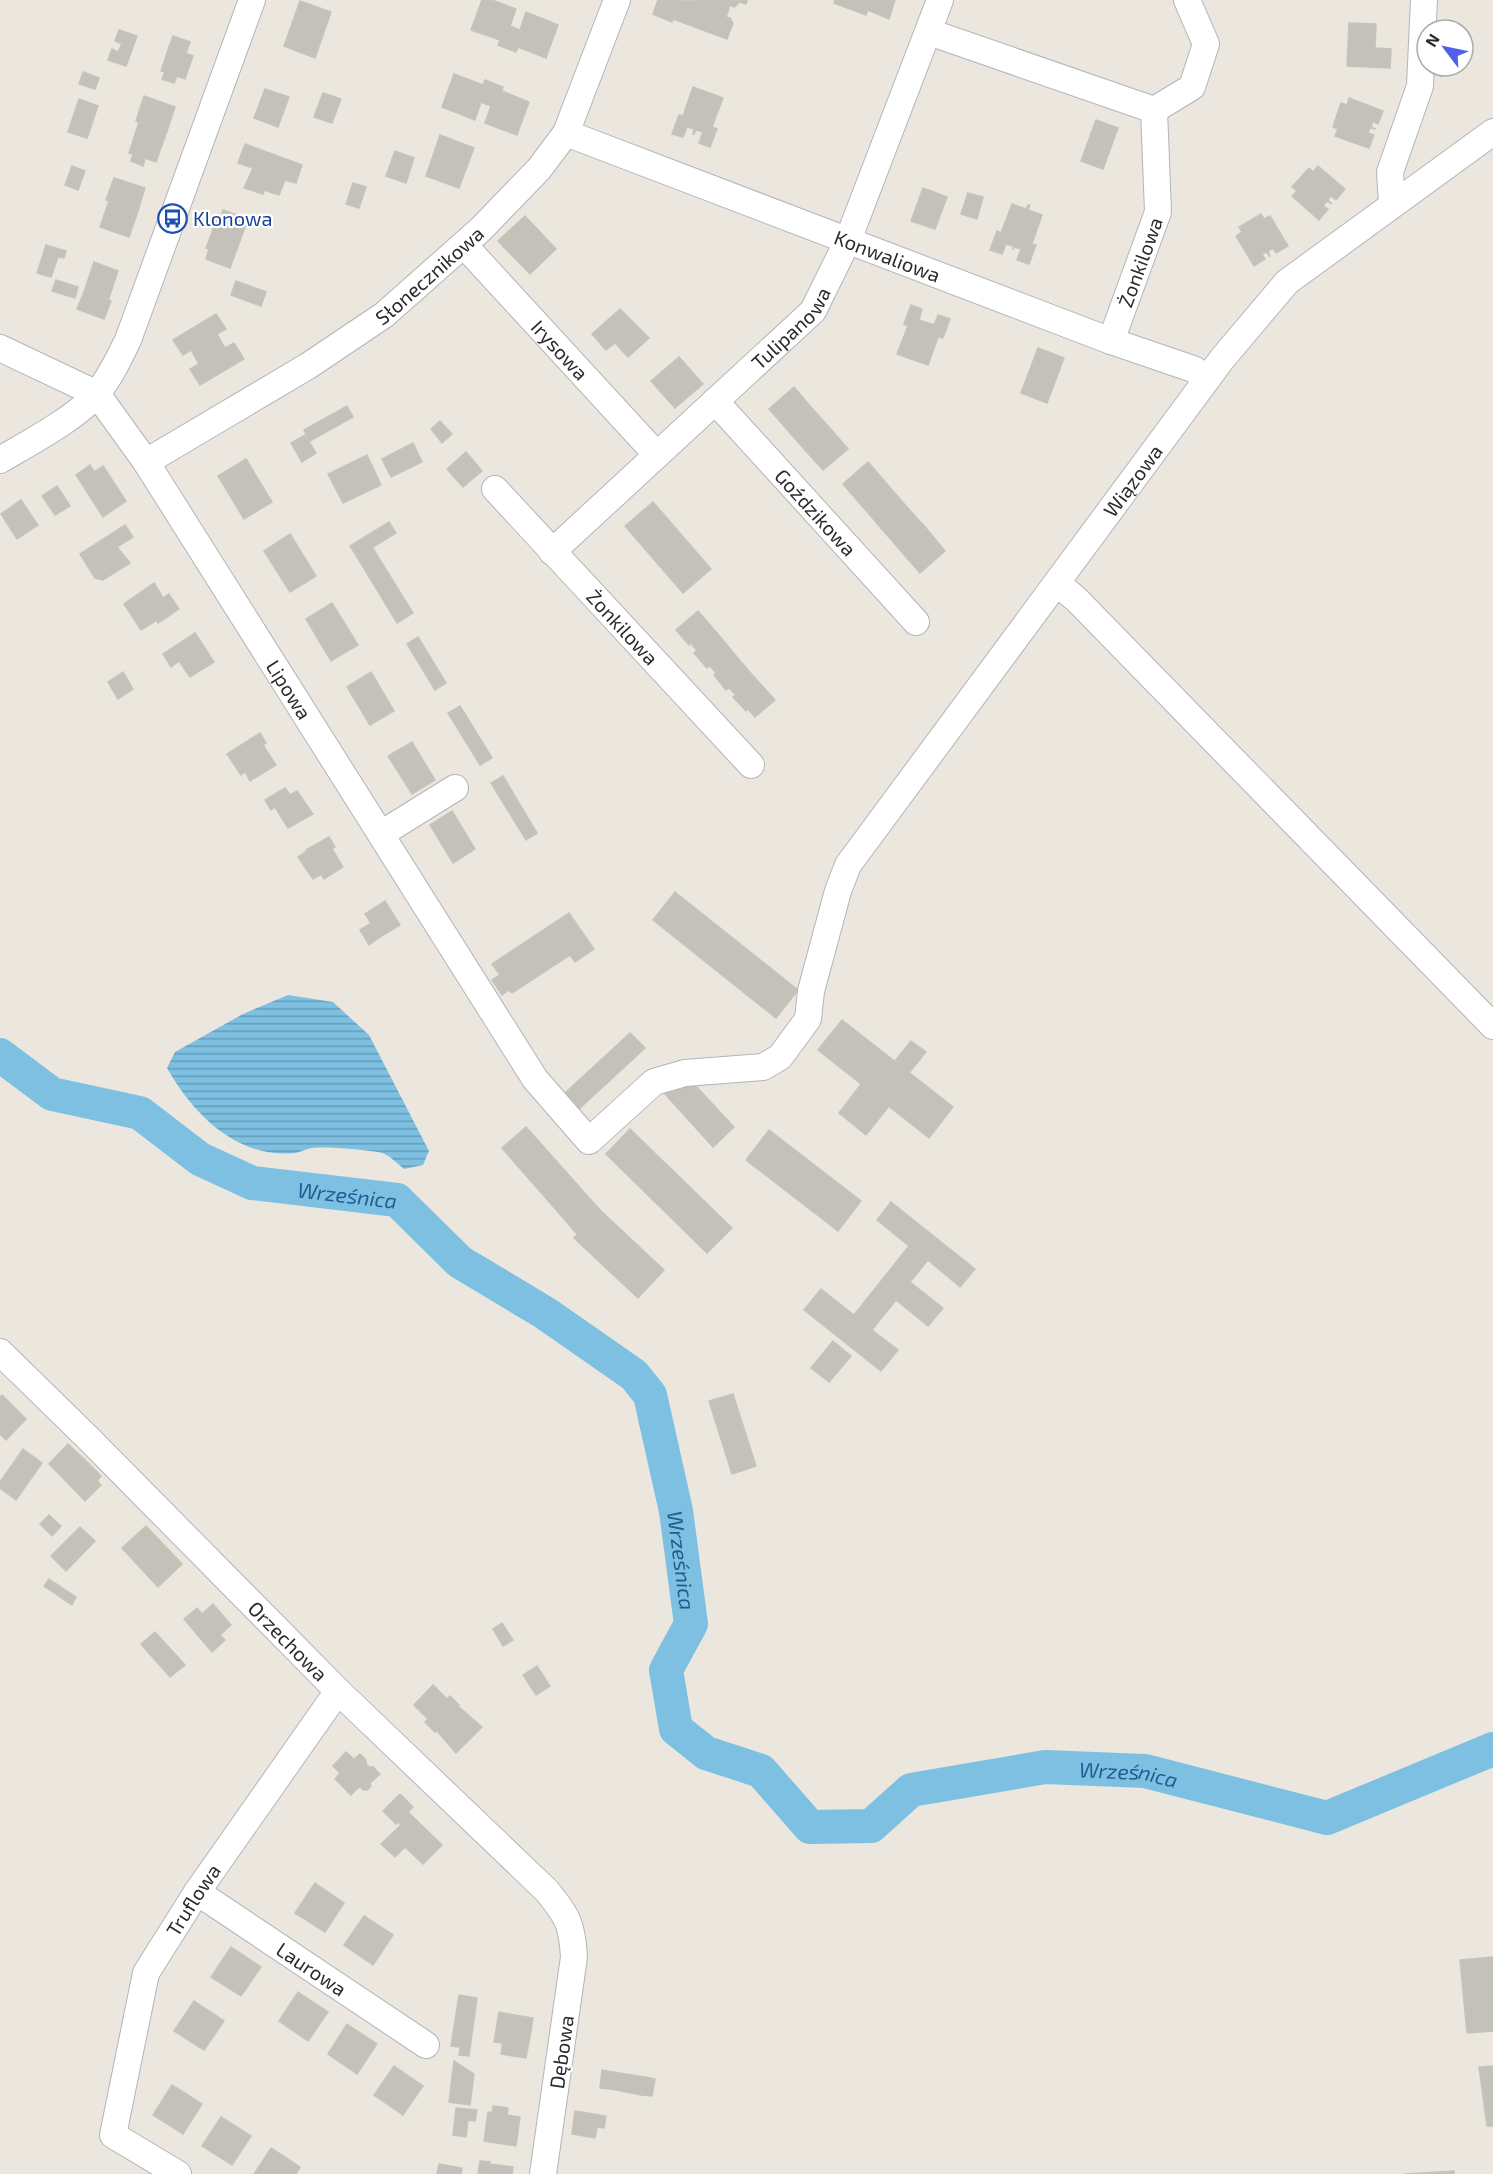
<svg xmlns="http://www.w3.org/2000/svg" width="1493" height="2174" font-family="'Exo 2',sans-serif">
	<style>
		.water { fill: url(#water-rules) }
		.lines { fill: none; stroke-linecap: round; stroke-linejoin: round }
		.river { stroke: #7dc0e2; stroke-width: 34 }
		.building { fill: #c4c1ba; stroke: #c7c3b9; stroke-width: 1.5 }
		.minor-casing { stroke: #b2b4bd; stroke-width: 28 }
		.minor { stroke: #fff; stroke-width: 26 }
		.labels { text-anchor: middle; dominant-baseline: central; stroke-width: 4.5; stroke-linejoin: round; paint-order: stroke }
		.transit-label { font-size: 20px; fill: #164399; stroke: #fff; text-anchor: start }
		.street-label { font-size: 20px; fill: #2b2b2b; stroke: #fff }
		.water-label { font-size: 21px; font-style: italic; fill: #1c5e8f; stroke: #fff }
	</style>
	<defs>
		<pattern id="water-rules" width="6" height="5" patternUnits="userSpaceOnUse" patternTransform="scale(1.5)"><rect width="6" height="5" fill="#7dc0e2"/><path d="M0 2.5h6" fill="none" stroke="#679cb7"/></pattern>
	</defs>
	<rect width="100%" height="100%" fill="#ebe7df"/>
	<!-- water -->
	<path class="water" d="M288 995 333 1002 369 1035 429 1151 423 1165 404 1169C398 1164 389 1155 382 1153 372 1150 322 1146 312 1148 306 1149 301 1152 295 1153 237 1159 193 1114 167 1068L175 1052 243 1014Z"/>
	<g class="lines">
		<!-- river -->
		<path class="river" id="s1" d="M0 1055 52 1094 140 1113 200 1159 252 1183 397 1200 460 1262 545 1313 634 1375 650 1395 676 1511 691 1624 666 1670 676 1729 706 1753 761 1771 810 1827 871 1826 911 1790 1045 1767 1145 1771 1327 1818 1493 1749"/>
	</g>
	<!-- building -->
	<g class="building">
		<polygon points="482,0 492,0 516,9 510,26 520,30 526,12 558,25 546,58 518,47 516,52 498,45 500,40 471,30"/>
		<polygon points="658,0 686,1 747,0 746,4 740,2 734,7 730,5 726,17 730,18 733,23 727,39 673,19 672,22 653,14"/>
		<polygon points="835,0 895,0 889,19 868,10 866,15 834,3"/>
		<polygon points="300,1 331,12 315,58 284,46"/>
		<polygon points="1349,23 1376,24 1375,48 1391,49 1390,68 1347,66"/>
		<polygon points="119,30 137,36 126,66 108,60 112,49 118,52 122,44 115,41"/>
		<polygon points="173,36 190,42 186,53 169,47"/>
		<polygon points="169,47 193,56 185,79 177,76 174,83 162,79 165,72 161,71"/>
		<polygon points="83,72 99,78 95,89 79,84"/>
		<polygon points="454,74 483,85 485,80 503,87 502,91 529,102 517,135 485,123 491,106 481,102 475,120 442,107"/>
		<polygon points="693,87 723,98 712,127 717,129 710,147 699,143 703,132 696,130 694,134 693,134 694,129 687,127 683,137 672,134 679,115 683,116"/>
		<polygon points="265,89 289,97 278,127 254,118"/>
		<polygon points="323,93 341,99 332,123 314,117"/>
		<polygon points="144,96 175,107 167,131 136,121"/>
		<polygon points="1349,98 1383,111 1378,124 1373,121 1371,127 1376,129 1370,128 1368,133 1374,135 1369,148 1335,136 1338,129 1333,127 1341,103 1347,105"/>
		<polygon points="79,99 98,106 87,138 68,132"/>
		<polygon points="1096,120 1118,128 1103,169 1081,161"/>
		<polygon points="139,122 167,131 156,162 145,158 143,166 131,161 133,154 129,153"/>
		<polygon points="440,135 474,148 459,188 426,176"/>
		<polygon points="245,144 302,165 296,183 285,180 279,195 264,190 263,194 244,188 253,168 238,163"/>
		<polygon points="395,151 414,158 406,183 386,176"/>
		<polygon points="72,166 85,171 78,190 65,185"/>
		<polygon points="1318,166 1345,189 1336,200 1331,196 1328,200 1332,204 1327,201 1323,206 1328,209 1319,220 1292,196 1297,191 1292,187 1309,168 1313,172"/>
		<polygon points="114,178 145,188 138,211 106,200"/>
		<polygon points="353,183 366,187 359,208 346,204"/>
		<polygon points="923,188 947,197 935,229 911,221"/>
		<polygon points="968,193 983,197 977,219 961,214"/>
		<polygon points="109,201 138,211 129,237 100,227"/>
		<polygon points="1012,204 1026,209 1028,205 1030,205 1028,210 1042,215 1032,244 1036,245 1029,264 1017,260 1021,249 1014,247 1013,250 1013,246 1006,244 1002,254 990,250 997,231 1001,233"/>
		<polygon points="223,210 248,219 230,268 206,259 209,249 206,248 217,219 220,220"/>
		<polygon points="1261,214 1264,219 1270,216 1288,246 1276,253 1273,248 1268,251 1270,257 1267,252 1262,254 1265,259 1254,266 1236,236 1242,232 1239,227"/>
		<polygon points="525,216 556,249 530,274 498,241"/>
		<polygon points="46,245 66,251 64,258 58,257 51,277 37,273"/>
		<polygon points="94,262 118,271 108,301 84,292"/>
		<polygon points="56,280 78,287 75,298 52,291"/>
		<polygon points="236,281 266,292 261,306 231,295"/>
		<polygon points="84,292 111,301 104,319 77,309"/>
		<polygon points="911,305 922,309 919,320 934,325 938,315 950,319 943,338 938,337 928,365 897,354 908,326 904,324"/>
		<polygon points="620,309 649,338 628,357 615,343 606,350 592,334"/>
		<polygon points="216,314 226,329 217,334 225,348 234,343 244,359 200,385 190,369 199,364 191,350 183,355 173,340"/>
		<polygon points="1038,348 1064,358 1047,403 1021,393"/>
		<polygon points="679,357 703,384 675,408 651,381"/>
		<polygon points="794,387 809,405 784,426 769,409"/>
		<polygon points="809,405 829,427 804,449 784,426"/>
		<polygon points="347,406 353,417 310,441 304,430"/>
		<polygon points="440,421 452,434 442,443 431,429"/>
		<polygon points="829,427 848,449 823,470 804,449"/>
		<polygon points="305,435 316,453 302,462 291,443"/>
		<polygon points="413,443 422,462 391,477 382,459"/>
		<polygon points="466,452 482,471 463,487 447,469"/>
		<polygon points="367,455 381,485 343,503 328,474"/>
		<polygon points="246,459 272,502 244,519 218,476"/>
		<polygon points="868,462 887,484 862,506 843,484"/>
		<polygon points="90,465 94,471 80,481 76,475"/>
		<polygon points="103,466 126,501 103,517 80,481"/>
		<polygon points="887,484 906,506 881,528 862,506"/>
		<polygon points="57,486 70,506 55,515 42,496"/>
		<polygon points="21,500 38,525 17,539 1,514"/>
		<polygon points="653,502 672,524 645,549 625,526"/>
		<polygon points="906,506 926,528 900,550 881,528"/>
		<polygon points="389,522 396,533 357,557 350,546"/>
		<polygon points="672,524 692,547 664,571 645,549"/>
		<polygon points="125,525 133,537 117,547 130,563 103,580 95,578 80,554"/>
		<polygon points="926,528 945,551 920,573 900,550"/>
		<polygon points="290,534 316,576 290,592 264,551"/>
		<polygon points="372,547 413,613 397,623 357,557"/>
		<polygon points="692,547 711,569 683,593 664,571"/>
		<polygon points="154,583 163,598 169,594 179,609 158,623 157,620 141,630 124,604"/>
		<polygon points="332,603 358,645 331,661 306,619"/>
		<polygon points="698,611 717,633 697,651 691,643 689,645 676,630"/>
		<polygon points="195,633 214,662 190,677 179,661 171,667 163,654"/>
		<polygon points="717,633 736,656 716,673 710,666 707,668 694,653"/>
		<polygon points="418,637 446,683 435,690 407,644"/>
		<polygon points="736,656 755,678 736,695 729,688 726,690 714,675"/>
		<polygon points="123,672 133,689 118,699 108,682"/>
		<polygon points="371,672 394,711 370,725 347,687"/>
		<polygon points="755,678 775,700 755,717 748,709 746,711 733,697"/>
		<polygon points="460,706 492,758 480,765 448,713"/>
		<polygon points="260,733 266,743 263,745 276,765 250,781 245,772 241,775 227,754"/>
		<polygon points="412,742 435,780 412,794 388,756"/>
		<polygon points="503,776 537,833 526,840 491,783"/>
		<polygon points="285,788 290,795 297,791 313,814 288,828 275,807 271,810 265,800"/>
		<polygon points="452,811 475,849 453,863 430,825"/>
		<polygon points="329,837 335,847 332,849 343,867 324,879 321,874 313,879 298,857 307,851 306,850"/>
		<polygon points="675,892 798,990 776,1018 653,920"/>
		<polygon points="385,901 400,925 380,937 365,914"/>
		<polygon points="569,913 594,949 575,962 570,955 512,993 509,990 502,995 492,980 500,975 492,964"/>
		<polygon points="371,923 380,937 369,945 360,930"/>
		<polygon points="842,1020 953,1107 929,1138 818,1050"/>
		<polygon points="630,1033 645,1048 579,1109 564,1094"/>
		<polygon points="911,1041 926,1052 909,1073 895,1061"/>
		<polygon points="693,1083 734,1127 713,1147 665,1094 675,1084"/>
		<polygon points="861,1084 889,1106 866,1135 839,1113"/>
		<polygon points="526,1127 600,1210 577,1234 502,1148"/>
		<polygon points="630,1129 732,1228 707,1253 606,1154"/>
		<polygon points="769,1130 861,1201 838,1231 746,1160"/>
		<polygon points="891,1202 975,1269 960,1287 928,1260 910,1282 943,1308 928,1326 896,1300 872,1330 898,1350 881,1371 804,1310 821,1289 854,1315 909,1246 877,1220"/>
		<polygon points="600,1210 664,1270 638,1298 574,1238"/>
		<polygon points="833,1341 851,1356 829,1382 811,1368"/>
		<polygon points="733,1394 756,1466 732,1474 709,1401"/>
		<polygon points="2,1395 26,1419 6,1440 0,1434 0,1397"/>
		<polygon points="68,1444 85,1460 65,1480 49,1464"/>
		<polygon points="23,1449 42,1463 16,1500 0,1488 0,1482"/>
		<polygon points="85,1460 101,1476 97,1481 101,1485 85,1501 65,1480"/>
		<polygon points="49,1515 61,1526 52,1536 40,1524"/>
		<polygon points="146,1526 182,1564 158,1587 122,1548"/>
		<polygon points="80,1527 95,1541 66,1571 51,1556"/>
		<polygon points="49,1579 76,1597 72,1605 44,1586"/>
		<polygon points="213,1604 231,1625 220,1635 225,1640 212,1652 184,1619 197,1608 202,1614"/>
		<polygon points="502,1623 513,1640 503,1646 493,1629"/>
		<polygon points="155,1632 185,1665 170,1677 141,1644"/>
		<polygon points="537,1666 550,1686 536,1695 523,1675"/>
		<polygon points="433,1685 447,1699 450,1696 459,1705 458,1706 482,1727 456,1753 437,1731 435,1732 425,1722 428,1719 414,1705"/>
		<polygon points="346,1752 354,1759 360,1754 366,1760 366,1764 369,1767 373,1767 380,1774 370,1783 371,1786 367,1790 363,1790 360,1786 351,1795 335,1779 340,1773 333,1766"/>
		<polygon points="400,1794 413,1807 408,1812 442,1845 423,1864 405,1847 395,1857 381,1844 401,1825 398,1822 396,1824 383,1811"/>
		<polygon points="315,1883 344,1903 325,1932 295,1913"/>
		<polygon points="364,1916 393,1935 373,1965 344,1945"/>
		<polygon points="231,1947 261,1967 241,1996 211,1977"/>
		<polygon points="1493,1957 1493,2031 1467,2033 1460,1960"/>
		<polygon points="298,1992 328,2012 308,2041 279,2021"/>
		<polygon points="459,1995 477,1998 469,2056 459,2055 460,2047 451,2046"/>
		<polygon points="194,2001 224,2021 204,2050 174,2031"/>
		<polygon points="499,2012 509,2014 503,2043 494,2042"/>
		<polygon points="509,2014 533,2018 531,2031 507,2027"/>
		<polygon points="347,2024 377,2044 357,2074 328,2054"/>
		<polygon points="505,2027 531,2031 526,2058 501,2054"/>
		<polygon points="454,2061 474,2074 470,2105 449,2102"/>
		<polygon points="394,2066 423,2086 403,2115 374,2095"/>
		<polygon points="1493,2066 1493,2126 1487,2126 1479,2067"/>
		<polygon points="602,2070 613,2072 610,2089 600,2088"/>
		<polygon points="613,2072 645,2077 642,2095 610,2089"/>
		<polygon points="645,2077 655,2079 652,2096 642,2095"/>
		<polygon points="172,2085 202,2104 183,2134 153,2115"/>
		<polygon points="493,2106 508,2108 507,2115 520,2117 516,2146 484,2141 488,2112 492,2113"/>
		<polygon points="456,2108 477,2110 475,2121 468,2120 466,2137 453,2135"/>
		<polygon points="575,2111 606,2116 604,2128 597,2127 595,2138 572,2134"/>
		<polygon points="221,2117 251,2136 232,2165 202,2146"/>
		<polygon points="271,2148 300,2167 296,2174 254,2174"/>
		<polygon points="480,2161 490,2162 489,2164 513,2167 512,2174 478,2173"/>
		<polygon points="439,2164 462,2168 461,2174 437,2174"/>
		<polygon points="1454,2171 1454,2174 1404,2174"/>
	</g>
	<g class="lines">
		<defs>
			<g id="minor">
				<polyline points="929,32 1154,110"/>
				<polyline points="1154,110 1192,87 1206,44 1187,0"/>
				<path id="s2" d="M566 133 1111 341 1193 369 1208 378"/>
				<polyline points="1392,204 1390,172 1420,86 1424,0"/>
				<path id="s3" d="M464 245 657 455"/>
				<path id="s4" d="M1111 341 1158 212 1154 110"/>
				<path id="s5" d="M0 348 97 394 146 462 535 1079 589 1141 654 1082 685 1073 763 1067 780 1057 808 1019 811 991 838 891 848 865 1222 359 1287 282 1493 132"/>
				<path id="s6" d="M715 401 916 622"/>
				<path d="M0 460C27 444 80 416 98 392 111 376 119 358 128 340L252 0"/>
				<path id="s7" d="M146 462 308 366 384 315 481 229 539 169 566 133 617 0"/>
				<path id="s8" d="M495 489 751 765"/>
				<path id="s9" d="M552 552 813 311 848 240 940 0"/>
				<polyline points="1057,583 1077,600 1493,1026"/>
				<polyline points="381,834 455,788"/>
				<path id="s10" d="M0 1352 88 1438 338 1691 547 1891C568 1917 572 1924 574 1957L543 2174"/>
				<path id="s11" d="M197 1892 426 2045"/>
				<path id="s12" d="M178 2174 113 2135 146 1973 197 1892 338 1691"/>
			</g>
		</defs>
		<!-- minor casing -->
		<use href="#minor" class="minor-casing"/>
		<!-- minor -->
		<use href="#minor" class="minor"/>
	</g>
	<!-- icons -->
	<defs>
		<symbol id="bus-ring" viewBox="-11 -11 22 22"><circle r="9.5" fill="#fff" stroke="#1a4fb4" stroke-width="1.5"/><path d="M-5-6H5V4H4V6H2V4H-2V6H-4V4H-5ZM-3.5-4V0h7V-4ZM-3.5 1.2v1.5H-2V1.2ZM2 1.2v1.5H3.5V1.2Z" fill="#1a4fb4"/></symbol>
	</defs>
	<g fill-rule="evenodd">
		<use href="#bus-ring" x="156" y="202" width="33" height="33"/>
	</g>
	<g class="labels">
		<!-- transit labels -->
		<g class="transit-label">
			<text x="193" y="218">Klonowa</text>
		</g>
		<!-- street labels -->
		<g class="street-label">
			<text stroke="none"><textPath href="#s2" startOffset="344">Konwaliowa</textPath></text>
			<text stroke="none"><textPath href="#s4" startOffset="84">Żonkilowa</textPath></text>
			<text stroke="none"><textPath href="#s7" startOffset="340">Słonecznikowa</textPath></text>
			<text stroke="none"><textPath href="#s9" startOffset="328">Tulipanowa</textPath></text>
			<text stroke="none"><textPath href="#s3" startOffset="142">Irysowa</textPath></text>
			<text stroke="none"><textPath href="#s5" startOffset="1906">Wiązowa</textPath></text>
			<text stroke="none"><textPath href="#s6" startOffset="150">Goździkowa</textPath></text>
			<text stroke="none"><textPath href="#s8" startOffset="188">Żonkilowa</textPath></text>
			<text stroke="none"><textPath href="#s5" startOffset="460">Lipowa</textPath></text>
			<text stroke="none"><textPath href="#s10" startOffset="408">Orzechowa</textPath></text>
			<text stroke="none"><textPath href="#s12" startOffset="328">Truflowa</textPath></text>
			<text stroke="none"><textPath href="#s11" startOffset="138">Laurowa</textPath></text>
			<text transform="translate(561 2052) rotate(-82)">Dębowa</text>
		</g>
		<!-- water labels -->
		<g class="water-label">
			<text stroke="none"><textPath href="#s1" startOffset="384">Wrześnica</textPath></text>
			<text stroke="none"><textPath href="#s1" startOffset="924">Wrześnica</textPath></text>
			<text stroke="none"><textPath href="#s1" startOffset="1606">Wrześnica</textPath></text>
		</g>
	</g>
	<!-- north arrow -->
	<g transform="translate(1445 48) rotate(302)"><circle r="28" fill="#ffffff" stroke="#aaaaaa" stroke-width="1.5"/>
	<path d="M0-4.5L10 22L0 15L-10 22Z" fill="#5061e7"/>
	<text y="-9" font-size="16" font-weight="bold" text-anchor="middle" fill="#2b2b2b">N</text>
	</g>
</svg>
